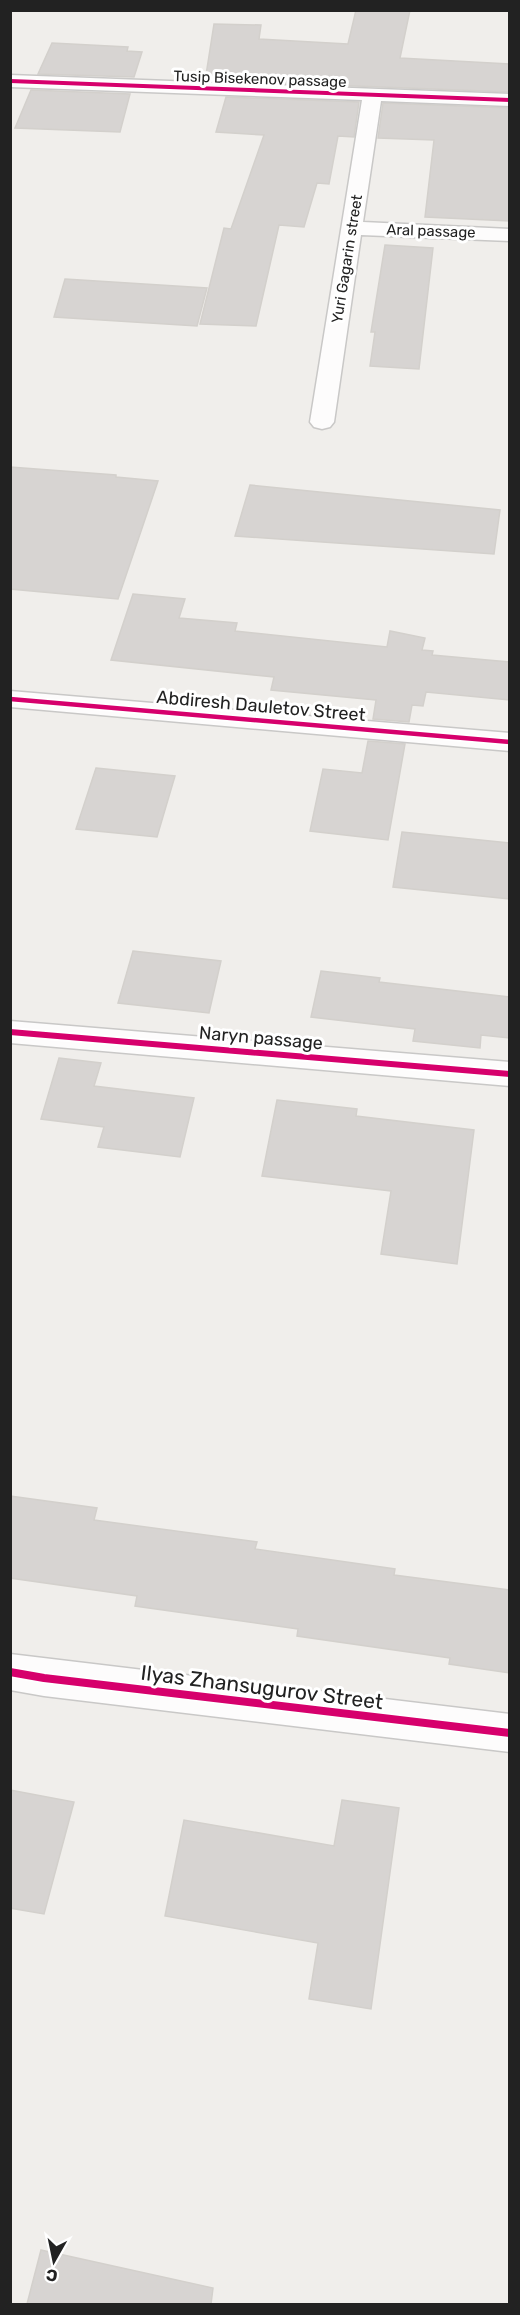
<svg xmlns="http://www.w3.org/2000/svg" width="520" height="2315" font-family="Rubik,sans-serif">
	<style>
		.building { fill: #d7d4d2; stroke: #d3d0cc; stroke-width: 1.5 }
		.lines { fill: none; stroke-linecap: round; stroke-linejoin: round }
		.minor-casing { stroke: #c9c8c7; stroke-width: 3 }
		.minor { fill: #fdfcfc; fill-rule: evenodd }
		.cycleway-far3-casing { stroke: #fff; stroke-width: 6 }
		.cycleway-far2-casing { stroke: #fff; stroke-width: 8 }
		.cycleway-far1-casing { stroke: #fff; stroke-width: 10 }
		.cycleway-casing { stroke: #fff; stroke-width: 11 }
		.cycleway-far3 { stroke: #d6006c; stroke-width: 4 }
		.cycleway-far2 { stroke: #d6006c; stroke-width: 4.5 }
		.cycleway-far1 { stroke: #d6006c; stroke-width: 6 }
		.cycleway { stroke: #d6006c; stroke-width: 8 }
		.labels { text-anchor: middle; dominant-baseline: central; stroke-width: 6; stroke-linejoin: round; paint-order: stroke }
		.far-street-label { font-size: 15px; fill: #222; stroke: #fff }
		.street-label { font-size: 18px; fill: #222; stroke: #fff }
		.near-street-label { font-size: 21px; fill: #222; stroke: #fff }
	</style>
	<rect width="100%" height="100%" fill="#f0eeeb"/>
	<!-- building -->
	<g class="building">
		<polygon points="356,10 410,10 400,58 510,64 510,92 231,81 233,76 206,75 214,24 261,25 259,39 348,44"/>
		<polygon points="52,43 128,47 127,51 142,52 134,77 38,74"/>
		<polygon points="31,90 130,94 120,132 15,128"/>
		<polygon points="226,97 359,102 354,137 338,136 329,184 317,183 304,227 279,225 256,326 200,324 224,228 231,229 264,135 216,132"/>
		<polygon points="383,103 510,108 510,221 425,217 434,140 378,138"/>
		<polygon points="385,245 433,248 419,369 370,366 375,332 371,332"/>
		<polygon points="65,279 207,288 197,326 54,317"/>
		<polygon points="10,467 116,475 116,477 158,481 118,599 10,589"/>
		<polygon points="250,485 500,510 494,554 235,536"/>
		<polygon points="133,594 185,599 179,618 237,623 235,631 387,647 390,631 425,638 422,650 433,651 432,655 510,662 510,700 426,692 423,706 412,705 409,722 373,719 376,700 271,690 274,677 111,660"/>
		<polygon points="368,741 405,744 388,840 310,831 323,769 362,773"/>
		<polygon points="96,768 175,776 157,837 76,829"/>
		<polygon points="402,832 510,843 510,899 393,887"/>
		<polygon points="133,951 221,961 209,1013 118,1003"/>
		<polygon points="321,971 380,978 379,982 510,997 510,1038 481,1035 480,1048 413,1041 415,1029 311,1017"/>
		<polygon points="59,1058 101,1063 94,1086 194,1098 180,1157 98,1147 104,1127 41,1119"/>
		<polygon points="277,1100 357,1109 356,1116 474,1130 457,1264 381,1254 391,1191 262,1176"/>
		<polygon points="10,1496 97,1508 94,1520 257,1542 255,1549 395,1569 394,1575 510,1590 510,1673 449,1664 450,1658 297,1636 298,1629 135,1606 137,1596 10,1578"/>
		<polygon points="10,1790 74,1802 44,1914 10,1908"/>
		<polygon points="342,1800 399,1808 371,2009 309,1999 318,1943 165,1916 184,1820 334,1846"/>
		<polygon points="41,2250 213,2288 211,2304 27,2304"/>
	</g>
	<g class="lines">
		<defs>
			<g id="minor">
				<polygon points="10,75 510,94 510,106 381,101 363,222 510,229 510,241 361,235 334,422 330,427 322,429 314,427 310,422 362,100 10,87"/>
				<polygon points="10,691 510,733 510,751 10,707"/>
				<polygon points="10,1021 510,1062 510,1086 10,1043"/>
				<polygon points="10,1654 510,1714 510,1752 44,1696 10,1690"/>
			</g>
		</defs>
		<!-- minor casing -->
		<use href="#minor" class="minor-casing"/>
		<!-- minor -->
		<use href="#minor" class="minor"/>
		<defs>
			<polyline id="cycleway-far3" points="10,81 510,100"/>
			<polyline id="cycleway-far2" points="10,699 510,742"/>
			<polyline id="cycleway-far1" points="10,1032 510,1074"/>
			<polyline id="cycleway" points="10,1672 44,1678 510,1733"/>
		</defs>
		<!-- cycleway-far3 casing -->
		<use href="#cycleway-far3" class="cycleway-far3-casing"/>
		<!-- cycleway-far2 casing -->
		<use href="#cycleway-far2" class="cycleway-far2-casing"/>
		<!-- cycleway-far1 casing -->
		<use href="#cycleway-far1" class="cycleway-far1-casing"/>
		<!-- cycleway casing -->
		<use href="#cycleway" class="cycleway-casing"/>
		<!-- cycleway-far3 -->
		<use href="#cycleway-far3" class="cycleway-far3"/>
		<!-- cycleway-far2 -->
		<use href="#cycleway-far2" class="cycleway-far2"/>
		<!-- cycleway-far1 -->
		<use href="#cycleway-far1" class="cycleway-far1"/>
		<!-- cycleway -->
		<use href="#cycleway" class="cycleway"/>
	</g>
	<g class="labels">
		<!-- far-street labels -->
		<g class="far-street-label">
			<text transform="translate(260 79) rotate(2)">Tusip Bisekenov passage</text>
			<text transform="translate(431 231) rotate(2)">Aral passage</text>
			<text transform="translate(347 259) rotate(-81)">Yuri Gagarin street</text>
		</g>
		<!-- street labels -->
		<g class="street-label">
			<text transform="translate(261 706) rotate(5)">Abdiresh Dauletov Street</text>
			<text transform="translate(261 1038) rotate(5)">Naryn passage</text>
		</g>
		<!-- near-street labels -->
		<g class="near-street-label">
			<text transform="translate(262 1687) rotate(7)">Ilyas Zhansugurov Street</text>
		</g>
	</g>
	<!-- border -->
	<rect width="520" height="2315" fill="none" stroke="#222222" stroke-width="24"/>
	<!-- north arrow -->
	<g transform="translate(54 2261) rotate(189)" stroke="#ffffff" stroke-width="4.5" paint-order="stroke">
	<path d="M0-4.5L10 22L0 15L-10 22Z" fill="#222222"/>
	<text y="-9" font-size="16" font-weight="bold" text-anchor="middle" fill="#222222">С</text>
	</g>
</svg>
